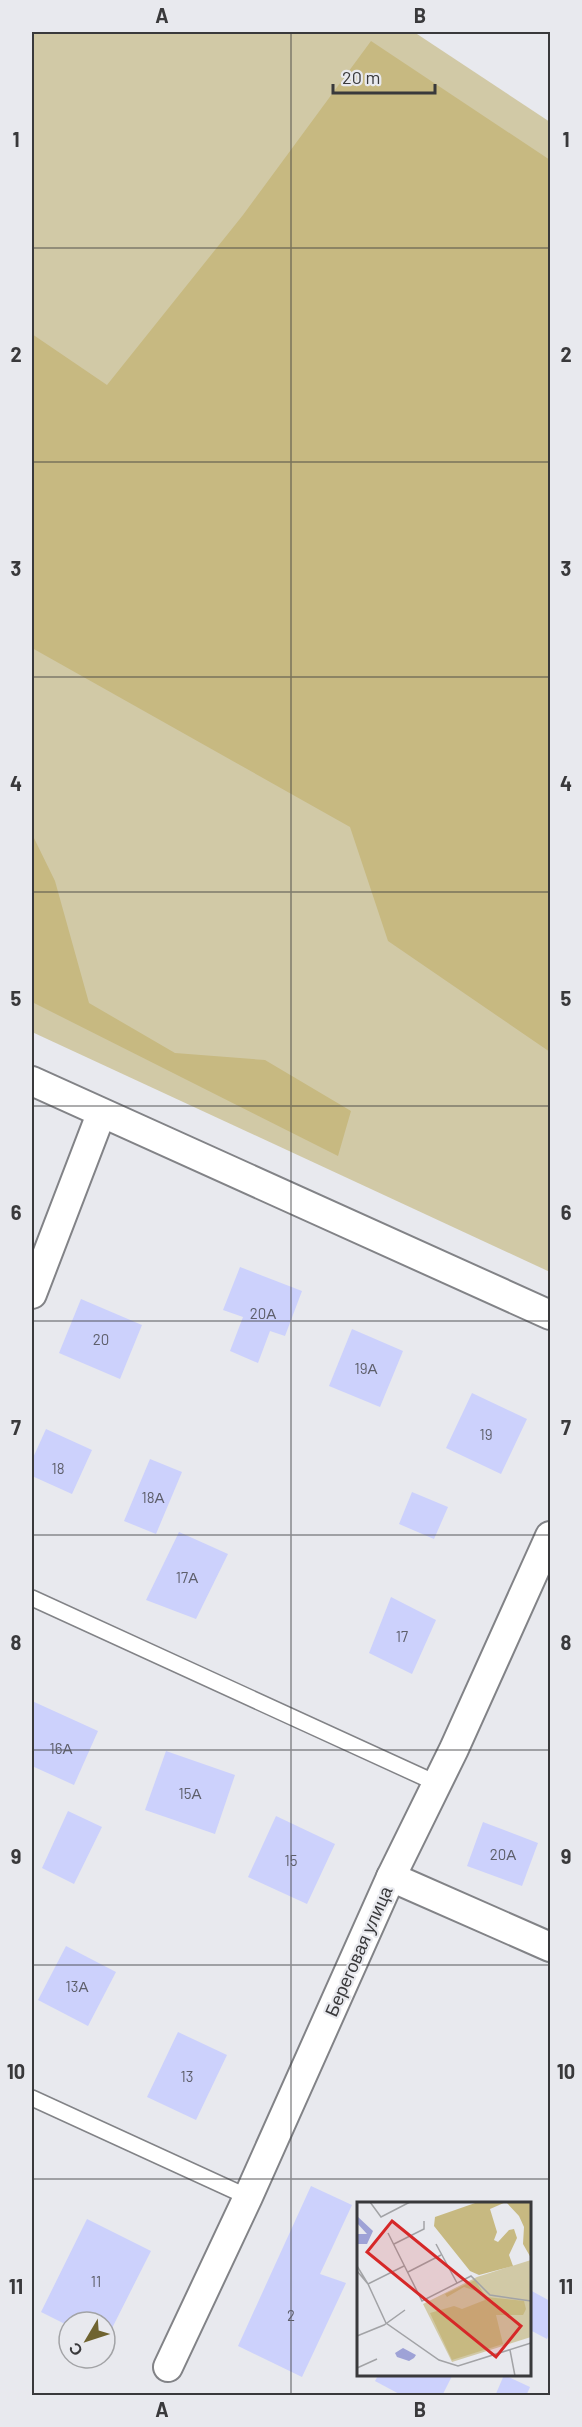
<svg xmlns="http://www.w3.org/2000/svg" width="582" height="2427" font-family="Barlow,sans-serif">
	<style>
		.green { fill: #d1c9a6 }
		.forest { fill: #c7b981 }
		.building { fill: #ccd1fc }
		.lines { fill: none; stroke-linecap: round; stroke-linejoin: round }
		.service-casing { stroke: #828387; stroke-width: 18 }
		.minor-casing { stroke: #828387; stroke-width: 32 }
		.service { stroke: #fff; stroke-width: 15 }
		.minor { stroke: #fff; stroke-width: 28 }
		.grid { fill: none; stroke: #39393b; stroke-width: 1.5; stroke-opacity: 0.55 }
		.labels { text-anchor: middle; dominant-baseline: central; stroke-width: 4.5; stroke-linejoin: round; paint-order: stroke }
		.number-label { font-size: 15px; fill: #5e5f6b }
		.street-label { font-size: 18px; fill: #39393b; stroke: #e8e9ee }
		.inset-road { fill: none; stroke: #a2a3a6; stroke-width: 1.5 }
		.view { fill: #d62828; fill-opacity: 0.15; stroke: #d62828; stroke-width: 3 }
		.inset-edge { fill: none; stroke: #39393b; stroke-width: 3 }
		.neatline { fill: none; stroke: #39393b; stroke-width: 2 }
		.grid-label { font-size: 20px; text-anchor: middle; font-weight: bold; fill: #39393b }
	</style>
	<rect width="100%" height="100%" fill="#e8e9ee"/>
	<!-- green -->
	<polygon class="green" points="32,32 414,32 550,122 550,1272 32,1032"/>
	<!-- forest -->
	<g class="forest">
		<polygon points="371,41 550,160 550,1052 388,941 350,827 32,648 32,334 107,385 243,215"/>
		<polygon points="32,834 55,881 89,1003 175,1053 265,1060 351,1111 338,1156 32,1002"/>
	</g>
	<!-- building -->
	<g class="building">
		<polygon points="240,1267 302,1291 285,1336 270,1331 258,1363 230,1351 243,1317 223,1310"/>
		<polygon points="81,1299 142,1325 120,1379 59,1353"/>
		<polygon points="352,1329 403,1351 380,1407 329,1386"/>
		<polygon points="472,1393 527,1419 501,1474 446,1448"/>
		<polygon points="46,1429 92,1450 72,1494 32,1476 32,1460"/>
		<polygon points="150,1459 182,1472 156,1534 124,1521"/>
		<polygon points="412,1492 448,1507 434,1539 399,1524"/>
		<polygon points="179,1532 228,1554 196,1619 146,1600"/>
		<polygon points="391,1597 436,1620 412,1674 369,1653"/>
		<polygon points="32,1701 98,1731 74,1785 32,1766"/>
		<polygon points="166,1751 235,1775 215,1834 145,1810"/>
		<polygon points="68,1811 102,1827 74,1884 42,1868"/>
		<polygon points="276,1816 335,1844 307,1904 248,1877"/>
		<polygon points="483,1822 538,1843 522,1886 467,1866"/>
		<polygon points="66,1946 116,1972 88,2026 38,2000"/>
		<polygon points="178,2032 227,2055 196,2120 147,2097"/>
		<polygon points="311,2186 352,2205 320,2274 346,2283 302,2377 238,2346"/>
		<polygon points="87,2219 151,2251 105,2342 105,2322 69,2322 69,2326 41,2312"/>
		<polygon points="530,2290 550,2301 550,2331 547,2339 530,2330"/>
		<polygon points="379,2374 453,2374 442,2396 403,2396 375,2381"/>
		<polygon points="504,2375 530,2387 526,2396 495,2396"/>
	</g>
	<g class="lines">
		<defs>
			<g id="service">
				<polyline points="32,1598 436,1783"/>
				<polyline points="32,2098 248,2197"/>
			</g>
			<g id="minor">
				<polyline points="32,1081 550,1315"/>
				<polyline points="32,1294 101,1114"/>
				<polyline points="391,1877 550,1947"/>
				<polyline points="168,2367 248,2197 391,1877 454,1749 550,1536"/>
			</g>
		</defs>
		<!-- service casing -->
		<use href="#service" class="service-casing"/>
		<!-- minor casing -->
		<use href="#minor" class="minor-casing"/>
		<!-- service -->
		<use href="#service" class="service"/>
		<!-- minor -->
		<use href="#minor" class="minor"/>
	</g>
	<!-- grid -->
	<path class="grid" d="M291 32V2396M32 248H550M32 462H550M32 677H550M32 892H550M32 1106H550M32 1321H550M32 1535H550M32 1750H550M32 1965H550M32 2179H550"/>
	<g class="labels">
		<!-- number labels -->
		<g class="number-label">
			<text x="263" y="1313">20А</text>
			<text x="101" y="1339">20</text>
			<text x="366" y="1368">19А</text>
			<text x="486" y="1434">19</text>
			<text x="58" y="1468">18</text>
			<text x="153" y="1497">18А</text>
			<text x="187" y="1577">17А</text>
			<text x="402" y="1636">17</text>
			<text x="61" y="1748">16А</text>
			<text x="190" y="1793">15А</text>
			<text x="503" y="1854">20А</text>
			<text x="291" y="1860">15</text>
			<text x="77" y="1986">13А</text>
			<text x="187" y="2076">13</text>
			<text x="96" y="2281">11</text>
			<text x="291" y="2315">2</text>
		</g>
		<!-- street labels -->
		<g class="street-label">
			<text transform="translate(358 1951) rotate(-66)">Береговая улица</text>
		</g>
	</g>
	<!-- overview -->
	<g transform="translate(357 2202)">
		<rect width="174" height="174" fill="#e8e9ee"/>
		<path d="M174 58V135L95 160 66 102 120 75Z" fill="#d1c9a6"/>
		<path d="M121 0H149L133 7 140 30 137 38 141 40 152 28 157 27 160 36 152 53 156 64 122 73 113 69 77 24 78 15ZM149 0H174V56L166 42 167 25 162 14ZM118 78 129 95 167 99 169 107 166 113H139L146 142 95 158 73 111 97 104 105 107 128 98 125 91 107 85 90 95 88 92Z" fill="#c7b981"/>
		<path d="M0 14 16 29 10 42H0V32H10L0 21ZM46 146 59 153 57 156 52 159 40 155 38 151Z" fill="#9ea2d6"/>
		<path class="inset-road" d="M13 0 24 15 53 0M31 31 65 99 114 74 133 93 174 99M37 42 67 27V19M79 42 100 81M0 64 11 82 47 64M0 69 11 82 29 121 82 158 101 164 174 141M51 70 84 53M0 134 27 123 48 108M153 148 158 174M0 166 20 157"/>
		<path class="view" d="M35 19 164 124 139 155 10 50Z"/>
		<rect width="174" height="174" class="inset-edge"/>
	</g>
	<!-- border -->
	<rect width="582" height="2427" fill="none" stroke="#e8e9ee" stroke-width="66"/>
	<!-- north arrow -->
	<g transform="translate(87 2340) rotate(231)"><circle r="28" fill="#e8e9ee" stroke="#a2a3a6" stroke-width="1.5"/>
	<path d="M0-4.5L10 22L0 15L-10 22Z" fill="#6f6330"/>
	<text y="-9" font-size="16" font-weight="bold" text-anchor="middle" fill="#39393b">С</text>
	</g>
	<!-- scale -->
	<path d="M333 84v9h102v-9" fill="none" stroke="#39393b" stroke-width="3"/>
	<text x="342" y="84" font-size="18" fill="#39393b" stroke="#e8e9ee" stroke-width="4.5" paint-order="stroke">20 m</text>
	<rect x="33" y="33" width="516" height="2361" class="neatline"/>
	<g class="grid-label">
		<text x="162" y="23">A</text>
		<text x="420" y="23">B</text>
		<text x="16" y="147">1</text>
		<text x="566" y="147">1</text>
		<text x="16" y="362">2</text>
		<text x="566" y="362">2</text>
		<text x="16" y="576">3</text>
		<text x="566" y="576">3</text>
		<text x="16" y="791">4</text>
		<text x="566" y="791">4</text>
		<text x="16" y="1006">5</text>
		<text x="566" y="1006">5</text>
		<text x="16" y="1220">6</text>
		<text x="566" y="1220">6</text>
		<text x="16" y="1435">7</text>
		<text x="566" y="1435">7</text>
		<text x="16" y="1650">8</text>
		<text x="566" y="1650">8</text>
		<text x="16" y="1864">9</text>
		<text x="566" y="1864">9</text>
		<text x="16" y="2079">10</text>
		<text x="566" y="2079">10</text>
		<text x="16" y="2294">11</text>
		<text x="566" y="2294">11</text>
		<text x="162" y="2417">A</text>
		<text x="420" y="2417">B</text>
	</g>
</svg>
